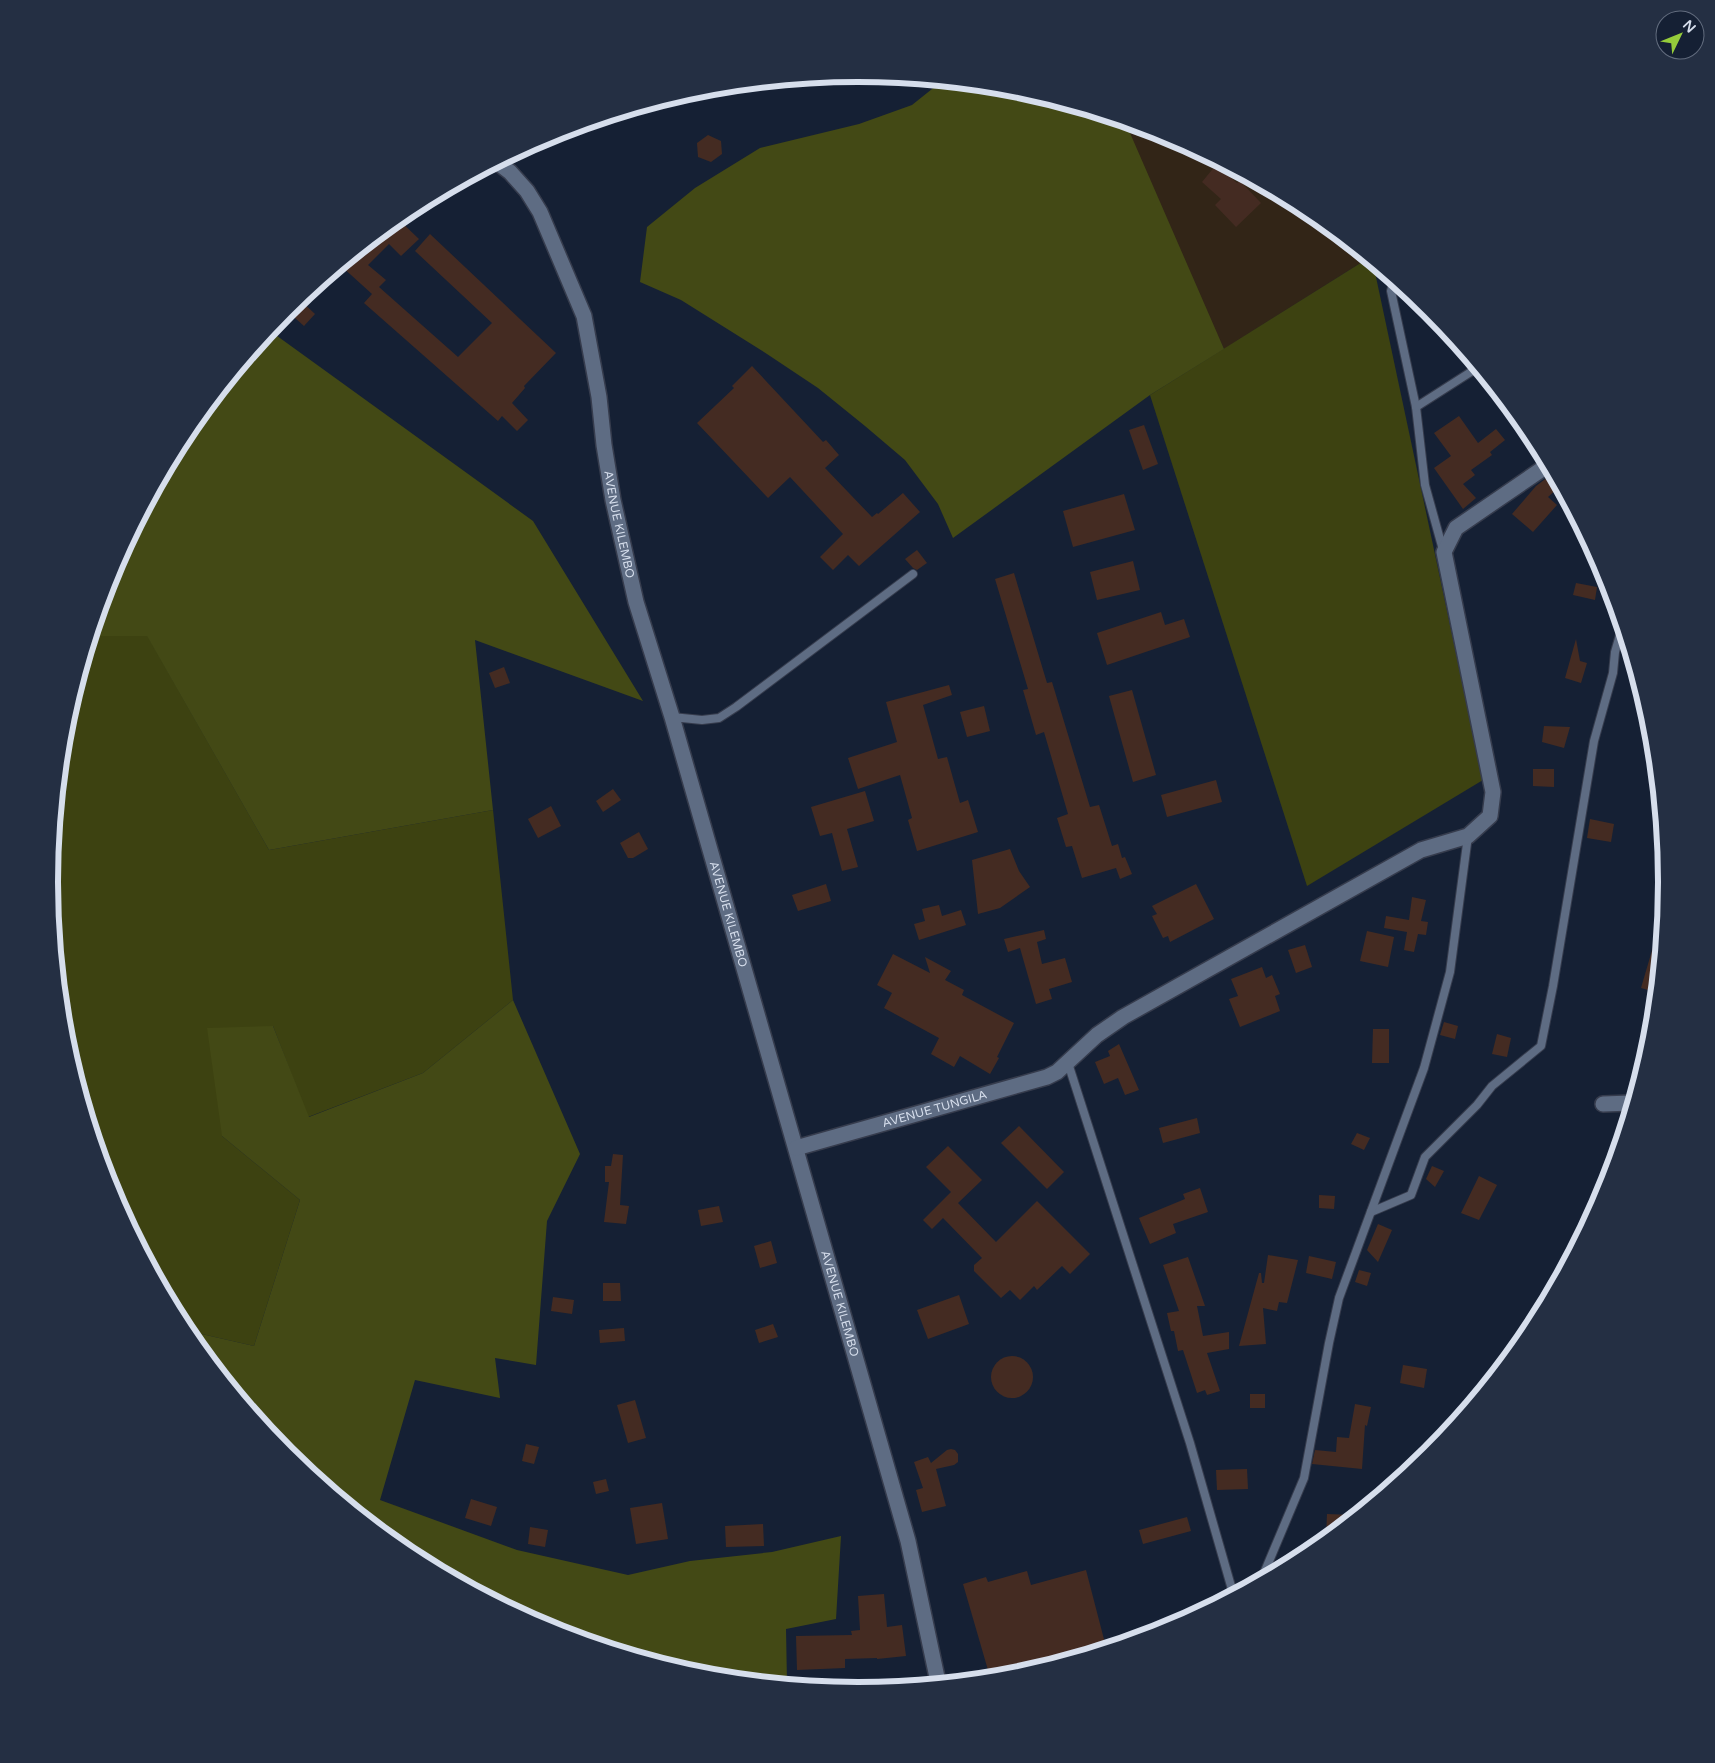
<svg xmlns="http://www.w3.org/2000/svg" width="1715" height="1763" font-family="'Varela Round',sans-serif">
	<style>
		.education { fill: #322517 }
		.green { fill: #3d4211 }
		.forest { fill: #434915 }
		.building { fill: #442b22 }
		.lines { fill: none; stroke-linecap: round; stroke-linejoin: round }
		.lane-casing { stroke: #363c4d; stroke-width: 10 }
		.street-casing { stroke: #363c4d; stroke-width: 18 }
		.lane { stroke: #5e6c83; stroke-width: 8 }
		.street { stroke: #5e6c83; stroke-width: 15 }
		.labels { text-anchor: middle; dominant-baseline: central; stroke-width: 4.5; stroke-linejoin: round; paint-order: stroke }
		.street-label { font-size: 12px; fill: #d6deec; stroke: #152034 }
		.rim { fill: none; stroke: #d6deec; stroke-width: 6 }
	</style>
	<rect width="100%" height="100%" fill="#152034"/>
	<!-- education -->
	<polygon class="education" points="1109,117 1167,134 1307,209 1367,259 1224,349"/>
	<!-- green -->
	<g class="green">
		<polygon points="1367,259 1373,263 1483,780 1307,886 1150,395"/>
		<polygon points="147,635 269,850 493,810 513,1000 423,1073 308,1117 273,1026 222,1136 300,1200 254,1346 184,1330 110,1191 64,1039 49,881 64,723 91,636"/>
	</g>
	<!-- forest -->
	<g class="forest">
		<polygon points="942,81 1016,88 1129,123 1130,133 1224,349 1150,395 953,538 938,504 905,460 865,426 818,388 767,354 681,300 640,282 647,227 695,188 760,148 859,124 912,105"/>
		<polygon points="267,332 273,333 533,521 643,701 475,640 493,810 269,850 147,636 91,636 110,572 185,432"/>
		<polygon points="513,1000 580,1154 547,1221 536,1365 495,1358 500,1398 415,1380 380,1500 517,1550 628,1575 690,1561 772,1552 841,1536 836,1619 786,1629 787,1683 699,1675 548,1629 408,1554 285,1453 184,1330 254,1346 300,1200 222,1136 207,1028 273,1026 309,1117 423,1073"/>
	</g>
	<!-- building -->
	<g class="building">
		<polygon points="708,135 721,141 722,154 711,162 698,157 697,143"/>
		<polygon points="1216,165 1237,183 1240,181 1261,203 1236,227 1215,205 1221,199 1202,182"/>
		<polygon points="397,218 419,239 401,256 389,244 368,265 386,280 379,287 458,357 492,323 415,251 430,234 556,353 524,386 525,388 512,403 528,420 517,431 502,416 498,421 364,303 372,294 340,265"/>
		<polygon points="299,299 315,314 304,326 286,310"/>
		<polygon points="752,366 823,442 826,440 839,455 825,468 872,517 877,513 878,514 903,493 920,512 859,566 848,555 833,570 820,557 843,534 790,477 768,498 697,423 734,388 732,386"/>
		<polygon points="1459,416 1478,443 1496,429 1505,440 1490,452 1492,455 1471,470 1475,475 1463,484 1476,498 1463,509 1434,468 1451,456 1434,433"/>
		<polygon points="1144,425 1158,464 1143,470 1129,430"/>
		<polygon points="1552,474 1559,487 1548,497 1557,505 1533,532 1512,514 1536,486"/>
		<polygon points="1124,494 1135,530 1073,547 1063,511"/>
		<polygon points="917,550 927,563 917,570 913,568 905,559"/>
		<polygon points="1133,561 1140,590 1097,600 1090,572"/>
		<polygon points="1014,573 1047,683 1052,682 1090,807 1099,805 1112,846 1118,844 1122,858 1125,857 1132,874 1120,879 1116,868 1082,878 1072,846 1066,847 1057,818 1068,814 1044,732 1036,735 1023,690 1028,689 995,579"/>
		<polygon points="1576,583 1597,587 1595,600 1573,595"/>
		<polygon points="1161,612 1165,625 1184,619 1190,637 1107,665 1097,633"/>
		<polygon points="1576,639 1580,661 1587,663 1581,683 1565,678"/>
		<polygon points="504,667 510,683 495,688 489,673"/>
		<polygon points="949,685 952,695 923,705 938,759 947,757 960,803 968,800 978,832 917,851 908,820 912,818 900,775 858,789 848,758 897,742 886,702"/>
		<polygon points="1132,690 1156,775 1133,782 1109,696"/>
		<polygon points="984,706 990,731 967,737 960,712"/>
		<polygon points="1544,726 1570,727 1564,748 1542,742"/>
		<polygon points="1533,769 1554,769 1554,787 1533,786"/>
		<polygon points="1216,780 1222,802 1167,817 1161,795"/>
		<polygon points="613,789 621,800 603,812 596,801"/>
		<polygon points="865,791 874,821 847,829 858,867 842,871 832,833 820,836 811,807"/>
		<polygon points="551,806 561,826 538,838 528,819"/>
		<polygon points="1590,819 1614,824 1611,842 1587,838"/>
		<polygon points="639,832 648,849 633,858 628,858 620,843"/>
		<polygon points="1010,849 1019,871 1030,887 1000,908 978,914 972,860"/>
		<polygon points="826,884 831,901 798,911 792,895"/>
		<polygon points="1196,884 1214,919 1170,942 1168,936 1163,938 1152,916 1157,914 1152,906"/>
		<polygon points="1412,897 1426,900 1421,921 1428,922 1426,935 1418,934 1414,952 1404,950 1407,932 1384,928 1386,916 1409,920"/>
		<polygon points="939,905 942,916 961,910 966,925 919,940 914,924 925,921 922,909"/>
		<polygon points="1044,930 1046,939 1037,942 1042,964 1065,958 1072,982 1049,989 1052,999 1036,1004 1020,948 1008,952 1004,939"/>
		<polygon points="1367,931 1394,937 1388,967 1360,961"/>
		<polygon points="1305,945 1312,967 1296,973 1288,950"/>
		<polygon points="1653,947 1660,948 1655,992 1641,988"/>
		<polygon points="893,954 930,973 925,957 951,971 945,980 964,990 962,995 1014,1023 997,1057 999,1058 990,1074 960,1056 954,1067 931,1054 939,1038 884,1008 892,993 877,985"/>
		<polygon points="1262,967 1266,978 1272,975 1280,994 1275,996 1280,1011 1240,1027 1229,999 1238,996 1231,979"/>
		<polygon points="1444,1022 1458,1026 1455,1039 1440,1035"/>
		<polygon points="1373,1029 1389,1029 1389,1063 1372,1063"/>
		<polygon points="1497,1034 1511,1038 1507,1057 1492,1054"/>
		<polygon points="1119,1044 1139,1090 1125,1095 1118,1078 1104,1084 1095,1062 1110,1056 1108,1051"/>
		<polygon points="1197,1118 1200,1133 1163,1143 1159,1128"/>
		<polygon points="1019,1126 1064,1172 1047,1189 1001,1143"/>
		<polygon points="1357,1133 1370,1138 1364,1150 1351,1144"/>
		<polygon points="948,1146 982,1180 958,1203 996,1242 1037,1201 1090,1254 1070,1274 1062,1266 1037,1290 1034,1286 1020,1300 1010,1290 1001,1298 974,1271 974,1265 982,1258 943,1218 932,1229 923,1220 951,1192 926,1167"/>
		<polygon points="613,1154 623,1155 620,1205 629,1206 626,1224 604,1222 609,1182 605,1182 605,1166 611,1166"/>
		<polygon points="1432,1166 1444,1171 1435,1187 1426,1179"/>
		<polygon points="1479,1176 1497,1185 1479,1220 1461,1213"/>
		<polygon points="1200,1188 1208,1212 1173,1224 1176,1233 1150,1244 1139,1218 1185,1199 1183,1194"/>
		<polygon points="1319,1195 1335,1196 1334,1209 1319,1208"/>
		<polygon points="719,1206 723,1222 701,1226 698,1210"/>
		<polygon points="1378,1224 1392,1230 1378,1262 1367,1250"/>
		<polygon points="771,1241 777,1263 760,1268 754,1246"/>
		<polygon points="1268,1255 1298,1260 1287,1303 1279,1302 1277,1311 1263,1308 1266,1344 1239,1346 1259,1273 1261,1273 1262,1283 1264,1283"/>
		<polygon points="1309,1256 1336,1262 1332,1279 1306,1273"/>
		<polygon points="1188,1257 1205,1306 1197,1306 1203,1336 1229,1332 1229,1349 1207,1353 1220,1391 1207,1395 1205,1390 1197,1393 1183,1350 1178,1351 1174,1331 1171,1331 1167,1313 1179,1311 1163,1265"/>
		<polygon points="1359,1270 1371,1273 1367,1286 1355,1282"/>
		<polygon points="603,1283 620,1283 621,1301 603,1301"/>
		<polygon points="959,1295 969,1324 928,1339 917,1310"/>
		<polygon points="553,1297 574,1300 572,1314 551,1311"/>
		<polygon points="773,1324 778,1337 759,1343 755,1330"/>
		<polygon points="624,1328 625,1341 600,1343 599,1330"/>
		<circle cx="1012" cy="1377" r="21"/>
		<polygon points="1403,1365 1427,1369 1424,1388 1400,1383"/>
		<rect x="1250" y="1394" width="15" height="14"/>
		<polygon points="635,1400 646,1438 628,1443 617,1405"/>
		<polygon points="1355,1404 1371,1407 1367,1426 1365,1425 1362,1469 1312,1464 1315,1450 1336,1452 1337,1437 1349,1438"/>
		<polygon points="526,1444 539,1447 534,1464 522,1461"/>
		<polygon points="951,1449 955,1450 958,1454 958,1462 954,1465 936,1469 946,1506 922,1512 916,1490 923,1488 914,1462 928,1457 931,1463 947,1450"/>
		<polygon points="1247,1469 1248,1489 1217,1490 1216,1470"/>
		<polygon points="606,1479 609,1491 596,1494 593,1482"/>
		<polygon points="471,1499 497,1507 491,1526 465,1518"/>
		<polygon points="662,1503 668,1539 636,1544 630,1508"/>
		<polygon points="1327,1514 1354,1515 1326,1538"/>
		<polygon points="1187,1517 1191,1531 1143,1544 1139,1530"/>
		<polygon points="763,1524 764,1546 726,1547 725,1526"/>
		<polygon points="530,1527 548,1530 545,1547 528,1544"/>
		<polygon points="1086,1570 1106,1647 1015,1675 990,1677 963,1584 986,1577 988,1582 1027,1571 1031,1585"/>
		<polygon points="884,1594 887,1627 902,1625 906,1656 877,1659 877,1658 845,1659 845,1668 797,1670 796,1636 852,1635 851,1631 860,1630 858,1596"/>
	</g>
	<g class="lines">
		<defs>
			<g id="lane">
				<polyline points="1394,280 1391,291 1416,407 1425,485 1443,550"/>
				<polyline points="1416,407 1477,368"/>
				<polyline points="672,717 702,720 719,718 736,707 913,574"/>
				<polyline points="1068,1063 1190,1443 1233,1593"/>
				<polyline points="1371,1212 1411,1195 1425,1157 1477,1105 1492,1086 1541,1046 1553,986 1594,741 1613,673 1615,652 1622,628"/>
				<polyline points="1262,1578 1304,1478 1329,1343 1339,1298 1424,1068 1450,972 1468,836"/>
			</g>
			<g id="street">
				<path id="s1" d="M497 162 510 172 527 191 540 212 584 316 599 397 604 445 613 500 636 602 672 717 908 1541 938 1682"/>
				<polyline points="1603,1104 1631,1103"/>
				<path id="s2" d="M796 1148 1047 1077 1057 1072 1097 1035 1123 1017 1421 850 1468 836 1490 816 1493 792 1444 552 1456 528 1548 465"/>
			</g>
		</defs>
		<!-- lane casing -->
		<use href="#lane" class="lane-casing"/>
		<!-- street casing -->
		<use href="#street" class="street-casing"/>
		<!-- lane -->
		<use href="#lane" class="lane"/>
		<!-- street -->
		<use href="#street" class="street"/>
	</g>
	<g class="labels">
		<!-- street labels -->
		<g class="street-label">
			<text stroke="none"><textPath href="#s1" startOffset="391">AVENUE KILEMBO</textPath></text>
			<text stroke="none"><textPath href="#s1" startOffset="796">AVENUE KILEMBO</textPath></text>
			<text stroke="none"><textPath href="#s2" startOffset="144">AVENUE TUNGILA</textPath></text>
			<text stroke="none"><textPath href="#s1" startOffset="1201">AVENUE KILEMBO</textPath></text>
		</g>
	</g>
	<!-- crop -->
	<path d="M0 0H1715V1763H0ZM58 882a800 800 0 1 1 1600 0a800 800 0 1 1-1600 0Z" fill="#242f43" fill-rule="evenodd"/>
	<path class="rim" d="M58 882a800 800 0 1 1 1600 0a800 800 0 1 1-1600 0Z"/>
	<!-- north arrow -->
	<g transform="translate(1680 35) rotate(47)"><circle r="24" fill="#152034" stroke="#626c7e"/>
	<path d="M0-4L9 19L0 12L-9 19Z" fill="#95cc3b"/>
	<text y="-8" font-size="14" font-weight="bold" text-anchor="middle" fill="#d6deec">N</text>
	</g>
</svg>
